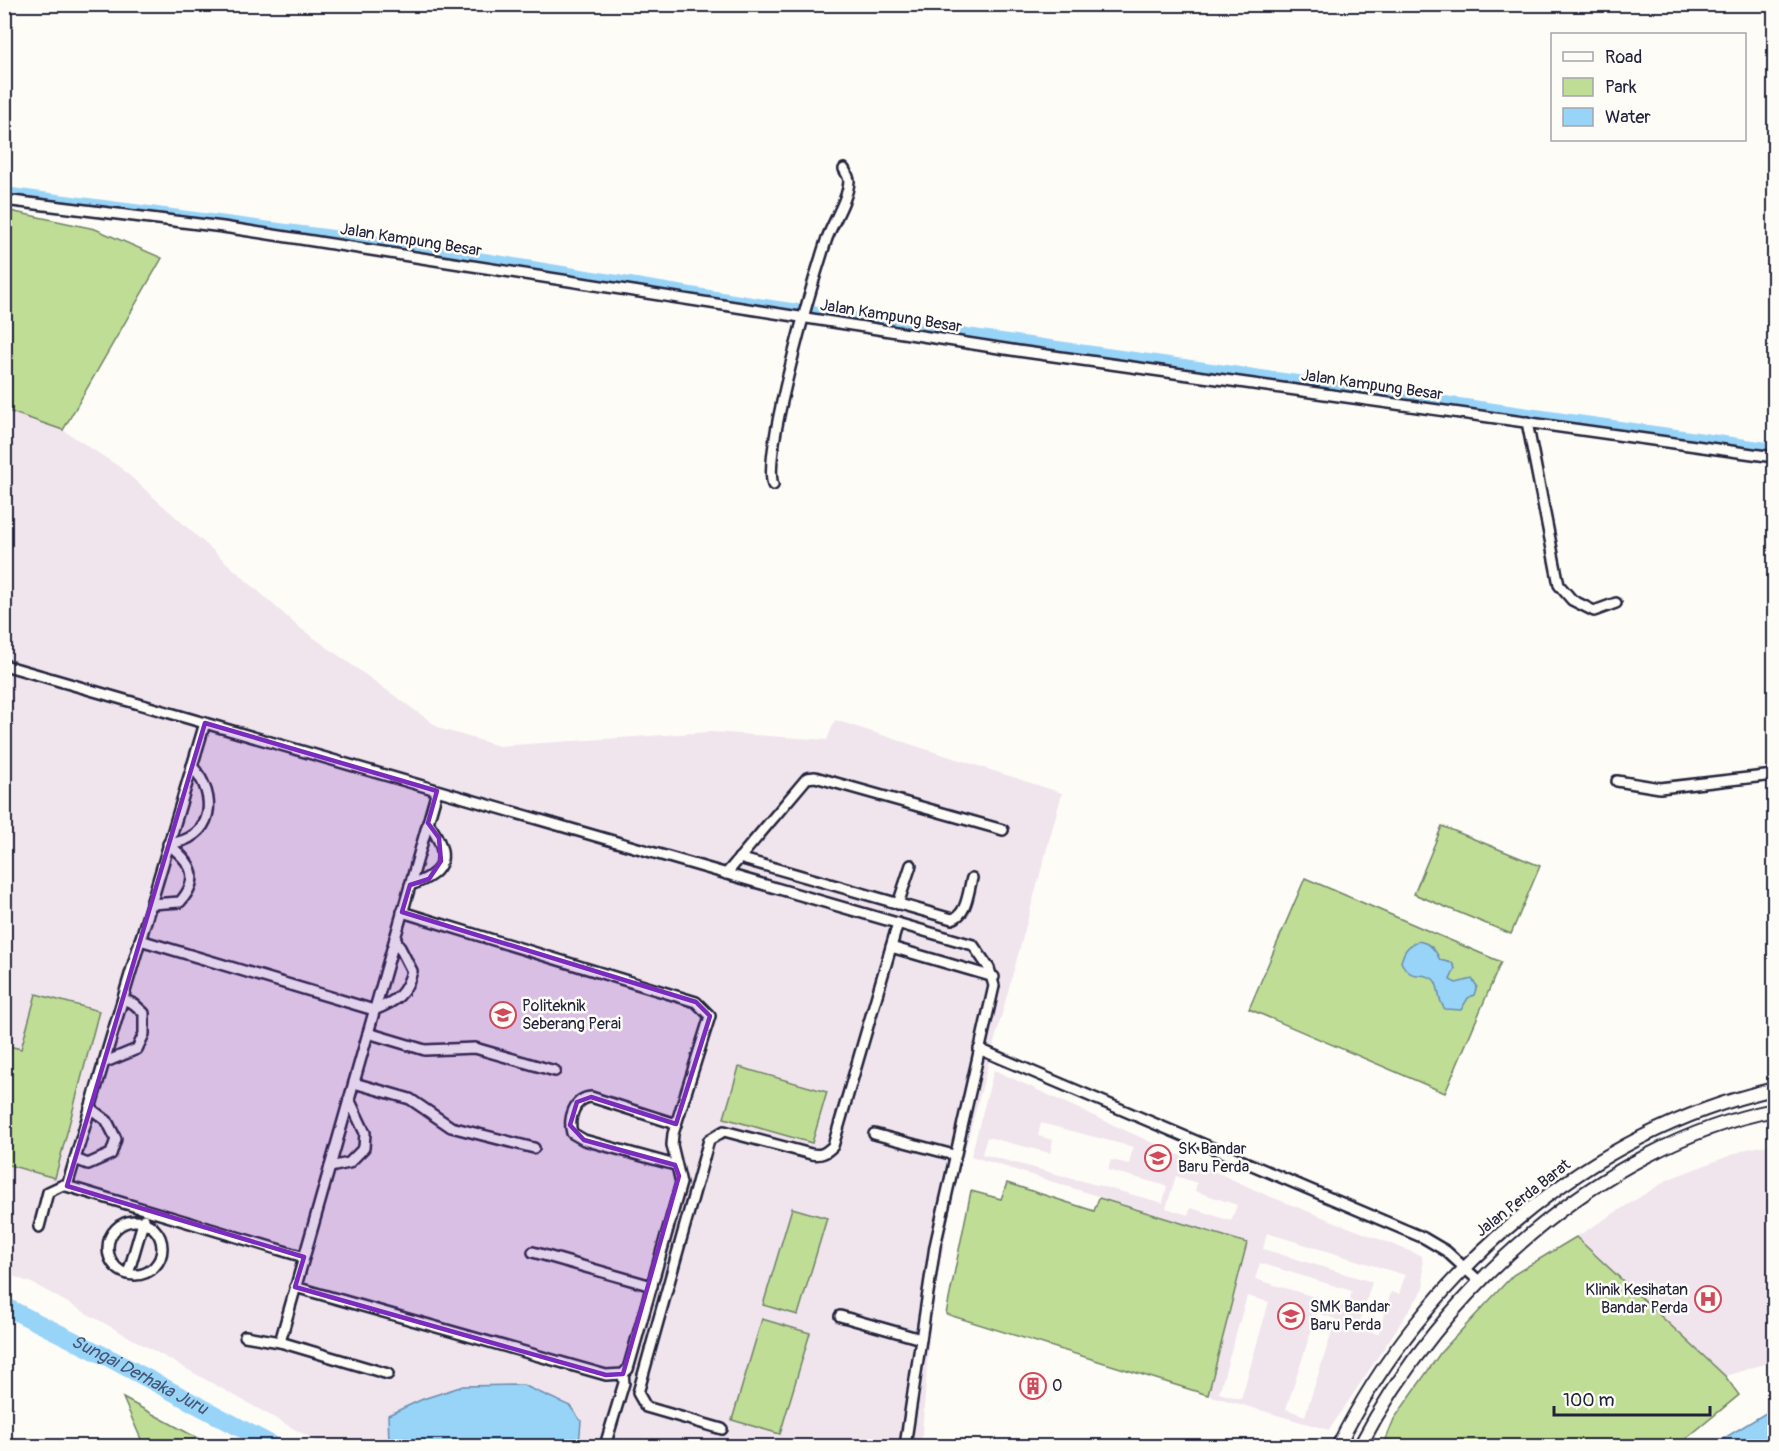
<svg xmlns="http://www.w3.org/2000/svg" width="1779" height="1451" font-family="Pangolin,sans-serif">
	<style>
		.built { fill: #f0e4ed; fill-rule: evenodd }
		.green { fill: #bfdd95; stroke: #708068; stroke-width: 1.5 }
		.water { fill: #98d4f8; stroke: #698dac; stroke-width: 1.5 }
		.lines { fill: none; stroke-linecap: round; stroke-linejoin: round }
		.canal { stroke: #98d4f8; stroke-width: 10 }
		.river { stroke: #98d4f8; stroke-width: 18 }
		.minor-casing { stroke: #22223b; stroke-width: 14 }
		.tertiary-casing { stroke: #22223b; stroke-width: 16 }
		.minor { stroke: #fdfcf7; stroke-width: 9 }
		.tertiary { stroke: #fdfcf7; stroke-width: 12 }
		.marked { fill: #7b2cbf; fill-opacity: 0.2; stroke: #7b2cbf; stroke-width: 4.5; stroke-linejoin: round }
		.labels { text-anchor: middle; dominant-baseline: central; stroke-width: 5; stroke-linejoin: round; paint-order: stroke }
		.street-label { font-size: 16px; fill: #22223b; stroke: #fdfcf7 }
		.poi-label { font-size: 16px; fill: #22223b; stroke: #fdfcf7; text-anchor: start }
		.water-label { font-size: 18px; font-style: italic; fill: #455774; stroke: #fdfcf7 }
	</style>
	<rect width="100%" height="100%" fill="#fdfcf7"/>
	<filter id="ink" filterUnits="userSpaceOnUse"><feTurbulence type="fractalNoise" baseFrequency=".0167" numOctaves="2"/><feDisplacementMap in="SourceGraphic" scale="12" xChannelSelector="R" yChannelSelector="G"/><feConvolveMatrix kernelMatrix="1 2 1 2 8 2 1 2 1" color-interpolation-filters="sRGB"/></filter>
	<g filter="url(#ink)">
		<!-- built -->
		<g class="built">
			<polygon points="5,410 63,430 121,468 296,625 441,729 499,746 711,732 827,740 835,720 1062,793 953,1194 931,1316 921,1446 325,1446 34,1284 5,1273"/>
			<path d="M994 1070 1266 1195 1422 1256 1424 1288 1329 1430 1208 1395 1246 1243 971 1156ZM1041 1123 1133 1147 1129 1164 1111 1160 1108 1170 1167 1186 1163 1203 982 1154 987 1137 1050 1153 1053 1140 1038 1136ZM1176 1176 1197 1183 1195 1191 1237 1205 1231 1221 1191 1208 1188 1215 1166 1208ZM1267 1233 1405 1275 1399 1294 1391 1292 1378 1334 1358 1328 1372 1282 1263 1249ZM1260 1263 1352 1291 1348 1307 1255 1279ZM1247 1296 1269 1302 1241 1399 1219 1393ZM1317 1313 1336 1319 1305 1416 1286 1409Z"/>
			<polygon points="1774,1144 1774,1361 1725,1376 1576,1237 1669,1179 1747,1149"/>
		</g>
		<!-- green -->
		<g class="green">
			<polygon points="10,211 95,229 162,258 63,430 5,410 4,258"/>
			<polygon points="1442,826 1540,866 1511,934 1414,894"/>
			<polygon points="1305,878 1501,962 1445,1093 1249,1009"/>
			<polygon points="36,994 99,1011 55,1178 5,1164 5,1045 21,1049"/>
			<polygon points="739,1067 827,1092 812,1143 724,1118"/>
			<polygon points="1007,1183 1094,1211 1099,1198 1247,1243 1208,1395 946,1314 971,1191 1001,1199"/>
			<polygon points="792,1208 827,1218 798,1315 763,1305"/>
			<polygon points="1576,1237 1725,1376 1739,1395 1677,1446 1383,1446 1394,1419 1441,1352 1513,1275"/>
			<polygon points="762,1319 810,1333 780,1434 732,1420"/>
			<polygon points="123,1398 212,1446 144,1446"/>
		</g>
		<!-- water -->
		<g class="water">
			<path d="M1418 941C1430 943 1435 949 1440 960L1452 963 1455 968 1450 980 1456 983 1472 979 1477 986 1474 995 1468 998 1461 1010 1445 1009C1436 999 1441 986 1433 979 1421 970 1412 983 1401 962 1404 951 1407 946 1418 941Z"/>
			<polygon points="523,1385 570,1406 581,1421 579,1445 393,1446 389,1442 388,1415 423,1399 463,1386"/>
			<polygon points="1774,1408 1774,1446 1711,1446"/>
		</g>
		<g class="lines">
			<!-- canal -->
			<polyline class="canal" points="4,192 387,242 771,305 1774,448"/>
			<!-- river -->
			<path class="river" id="s1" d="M4 1306 111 1359 274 1446"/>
			<defs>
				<g id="minor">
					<polyline points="4,200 223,227 1018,351 1774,457"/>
					<polyline points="1527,422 1559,585 1572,600 1594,611 1616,603"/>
					<path d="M773 485C762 452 813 281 826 241 832 223 848 200 849 181 849 177 846 173 844 169"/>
					<polyline points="4,665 973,945 989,968 994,986 935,1246 905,1446"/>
					<polyline points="1617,781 1660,788 1774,775"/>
					<path d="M739 858 952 919C967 915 968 892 972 878"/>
					<polyline points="726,874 807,778 815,777 1003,830"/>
					<path d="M410 885C449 873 450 853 428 823"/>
					<path d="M151 904 180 902C202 877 191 862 168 844 214 839 219 797 192 766"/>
					<polyline points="898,904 911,865"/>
					<path d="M140 940 374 1010C397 1001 406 994 412 971L395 938"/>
					<polyline points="891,947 994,977"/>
					<polyline points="368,1033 425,1050 475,1048 555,1071"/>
					<polyline points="979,1049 1424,1238 1446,1251 1480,1282"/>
					<polyline points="103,1063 137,1049 144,1034 144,1013 134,1004 123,999"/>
					<polyline points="354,1083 410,1099 451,1127 534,1148"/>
					<polyline points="874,1134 954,1155"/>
					<polyline points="75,1159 88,1164 111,1154 116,1139 107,1121 90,1108"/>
					<path d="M675 1165 584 1140 572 1133C568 1119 574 1098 591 1097L676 1124"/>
					<polyline points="330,1167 349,1163 364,1148 365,1133 349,1099"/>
					<polyline points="67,1186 205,723"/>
					<circle cx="135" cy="1248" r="27"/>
					<polyline points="39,1227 48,1192 63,1185 304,1257"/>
					<polyline points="533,1252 652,1286"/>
					<polyline points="128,1274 144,1219"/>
					<polyline points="295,1287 606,1375 623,1374 628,1369 681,1183 672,1145 673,1134 710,1016 696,1002 402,912"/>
					<polyline points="840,1316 921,1339"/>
					<polyline points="245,1336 280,1342 388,1374"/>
					<polyline points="280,1342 437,791"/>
					<path d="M722 1429 646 1407 638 1393 709 1140 724 1131 811 1154C821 1156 826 1153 833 1146L898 923"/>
					<polyline points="609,1446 607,1439 624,1383 623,1374"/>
				</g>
				<g id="tertiary">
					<path d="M1338 1446C1424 1274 1585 1133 1774 1089"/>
					<path d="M1360 1446C1440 1292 1600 1145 1774 1110"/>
				</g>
			</defs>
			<!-- minor casing -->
			<use href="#minor" class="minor-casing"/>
			<!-- tertiary casing -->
			<use href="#tertiary" class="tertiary-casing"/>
			<!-- minor -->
			<use href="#minor" class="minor"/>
			<!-- tertiary -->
			<use href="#tertiary" class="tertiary"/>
		</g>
	</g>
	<!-- marked area -->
	<path class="marked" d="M205 723 437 791 428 823 439 838 441 861 429 879 410 885 402 912 696 1002 710 1016 676 1124 591 1097 577 1102 570 1125 584 1140 675 1165 679 1176 623 1374 606 1375 295 1287 304 1257 67 1186Z"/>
	<!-- icons -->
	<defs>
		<symbol id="university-ring" viewBox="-11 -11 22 22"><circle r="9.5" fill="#fdfcf7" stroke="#d1495b" stroke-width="1.5"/><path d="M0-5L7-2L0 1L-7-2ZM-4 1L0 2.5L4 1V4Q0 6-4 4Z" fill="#d1495b"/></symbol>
		<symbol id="school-ring" viewBox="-11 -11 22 22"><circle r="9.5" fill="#fdfcf7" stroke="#d1495b" stroke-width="1.5"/><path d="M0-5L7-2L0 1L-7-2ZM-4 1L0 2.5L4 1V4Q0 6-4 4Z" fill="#d1495b"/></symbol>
		<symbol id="hospital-ring" viewBox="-11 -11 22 22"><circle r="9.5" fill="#fdfcf7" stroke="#d1495b" stroke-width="1.5"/><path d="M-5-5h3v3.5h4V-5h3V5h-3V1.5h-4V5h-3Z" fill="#d1495b"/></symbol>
		<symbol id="building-ring" viewBox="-11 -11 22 22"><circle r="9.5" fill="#fdfcf7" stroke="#d1495b" stroke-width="1.5"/><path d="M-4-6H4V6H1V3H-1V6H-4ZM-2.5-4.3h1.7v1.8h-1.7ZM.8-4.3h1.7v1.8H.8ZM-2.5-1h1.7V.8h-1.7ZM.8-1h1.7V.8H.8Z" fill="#d1495b"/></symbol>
	</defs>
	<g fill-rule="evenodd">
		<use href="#university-ring" x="488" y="1000" width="30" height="30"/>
		<use href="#school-ring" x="1143" y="1143" width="30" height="30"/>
		<use href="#hospital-ring" x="1693" y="1284" width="30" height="30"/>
		<use href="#school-ring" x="1276" y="1301" width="30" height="30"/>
		<use href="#building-ring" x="1018" y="1371" width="30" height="30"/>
	</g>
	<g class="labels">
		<!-- street labels -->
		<g class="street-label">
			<text transform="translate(411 240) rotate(9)">Jalan Kampung Besar</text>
			<text transform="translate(891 316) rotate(9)">Jalan Kampung Besar</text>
			<text transform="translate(1372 385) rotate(8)">Jalan Kampung Besar</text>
			<text transform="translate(1523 1198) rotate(-38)">Jalan Perda Barat</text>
		</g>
		<!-- poi labels -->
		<g class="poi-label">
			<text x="522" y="1006">Politeknik<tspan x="522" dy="18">Seberang Perai</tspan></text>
			<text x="1178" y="1149">SK Bandar<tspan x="1178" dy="18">Baru Perda</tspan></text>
			<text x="1688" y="1290" text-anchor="end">Klinik Kesihatan<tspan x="1688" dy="18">Bandar Perda</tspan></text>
			<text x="1310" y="1307">SMK Bandar<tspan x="1310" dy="18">Baru Perda</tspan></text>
			<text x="1052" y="1386">O</text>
		</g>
		<!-- water labels -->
		<g class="water-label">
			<text stroke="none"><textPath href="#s1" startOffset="152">Sungai Derhaka Juru</textPath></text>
		</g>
	</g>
	<!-- margin -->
	<rect width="1779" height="1451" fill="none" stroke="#fdfcf7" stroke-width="24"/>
	<rect x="12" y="12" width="1755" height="1427" fill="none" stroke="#22223b" stroke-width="2" filter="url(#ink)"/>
	<!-- legend -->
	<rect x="1551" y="33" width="195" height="108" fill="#fdfcf7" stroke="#a5a5ac" stroke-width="1.5"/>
	<rect x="1563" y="52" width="30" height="9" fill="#fdfcf7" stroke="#a5a5ac" stroke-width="1.5"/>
	<text x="1605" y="63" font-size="18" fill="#22223b">Road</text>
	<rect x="1563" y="78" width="30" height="18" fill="#bfdd95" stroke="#a5a5ac" stroke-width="1.5"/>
	<text x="1605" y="93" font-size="18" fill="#22223b">Park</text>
	<rect x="1563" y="108" width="30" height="18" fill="#98d4f8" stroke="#a5a5ac" stroke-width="1.5"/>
	<text x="1605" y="123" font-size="18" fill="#22223b">Water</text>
	<!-- scale -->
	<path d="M1554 1406v9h156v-9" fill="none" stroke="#22223b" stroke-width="3"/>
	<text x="1563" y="1406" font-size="18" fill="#22223b" stroke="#fdfcf7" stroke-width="4.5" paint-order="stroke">100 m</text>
</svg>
